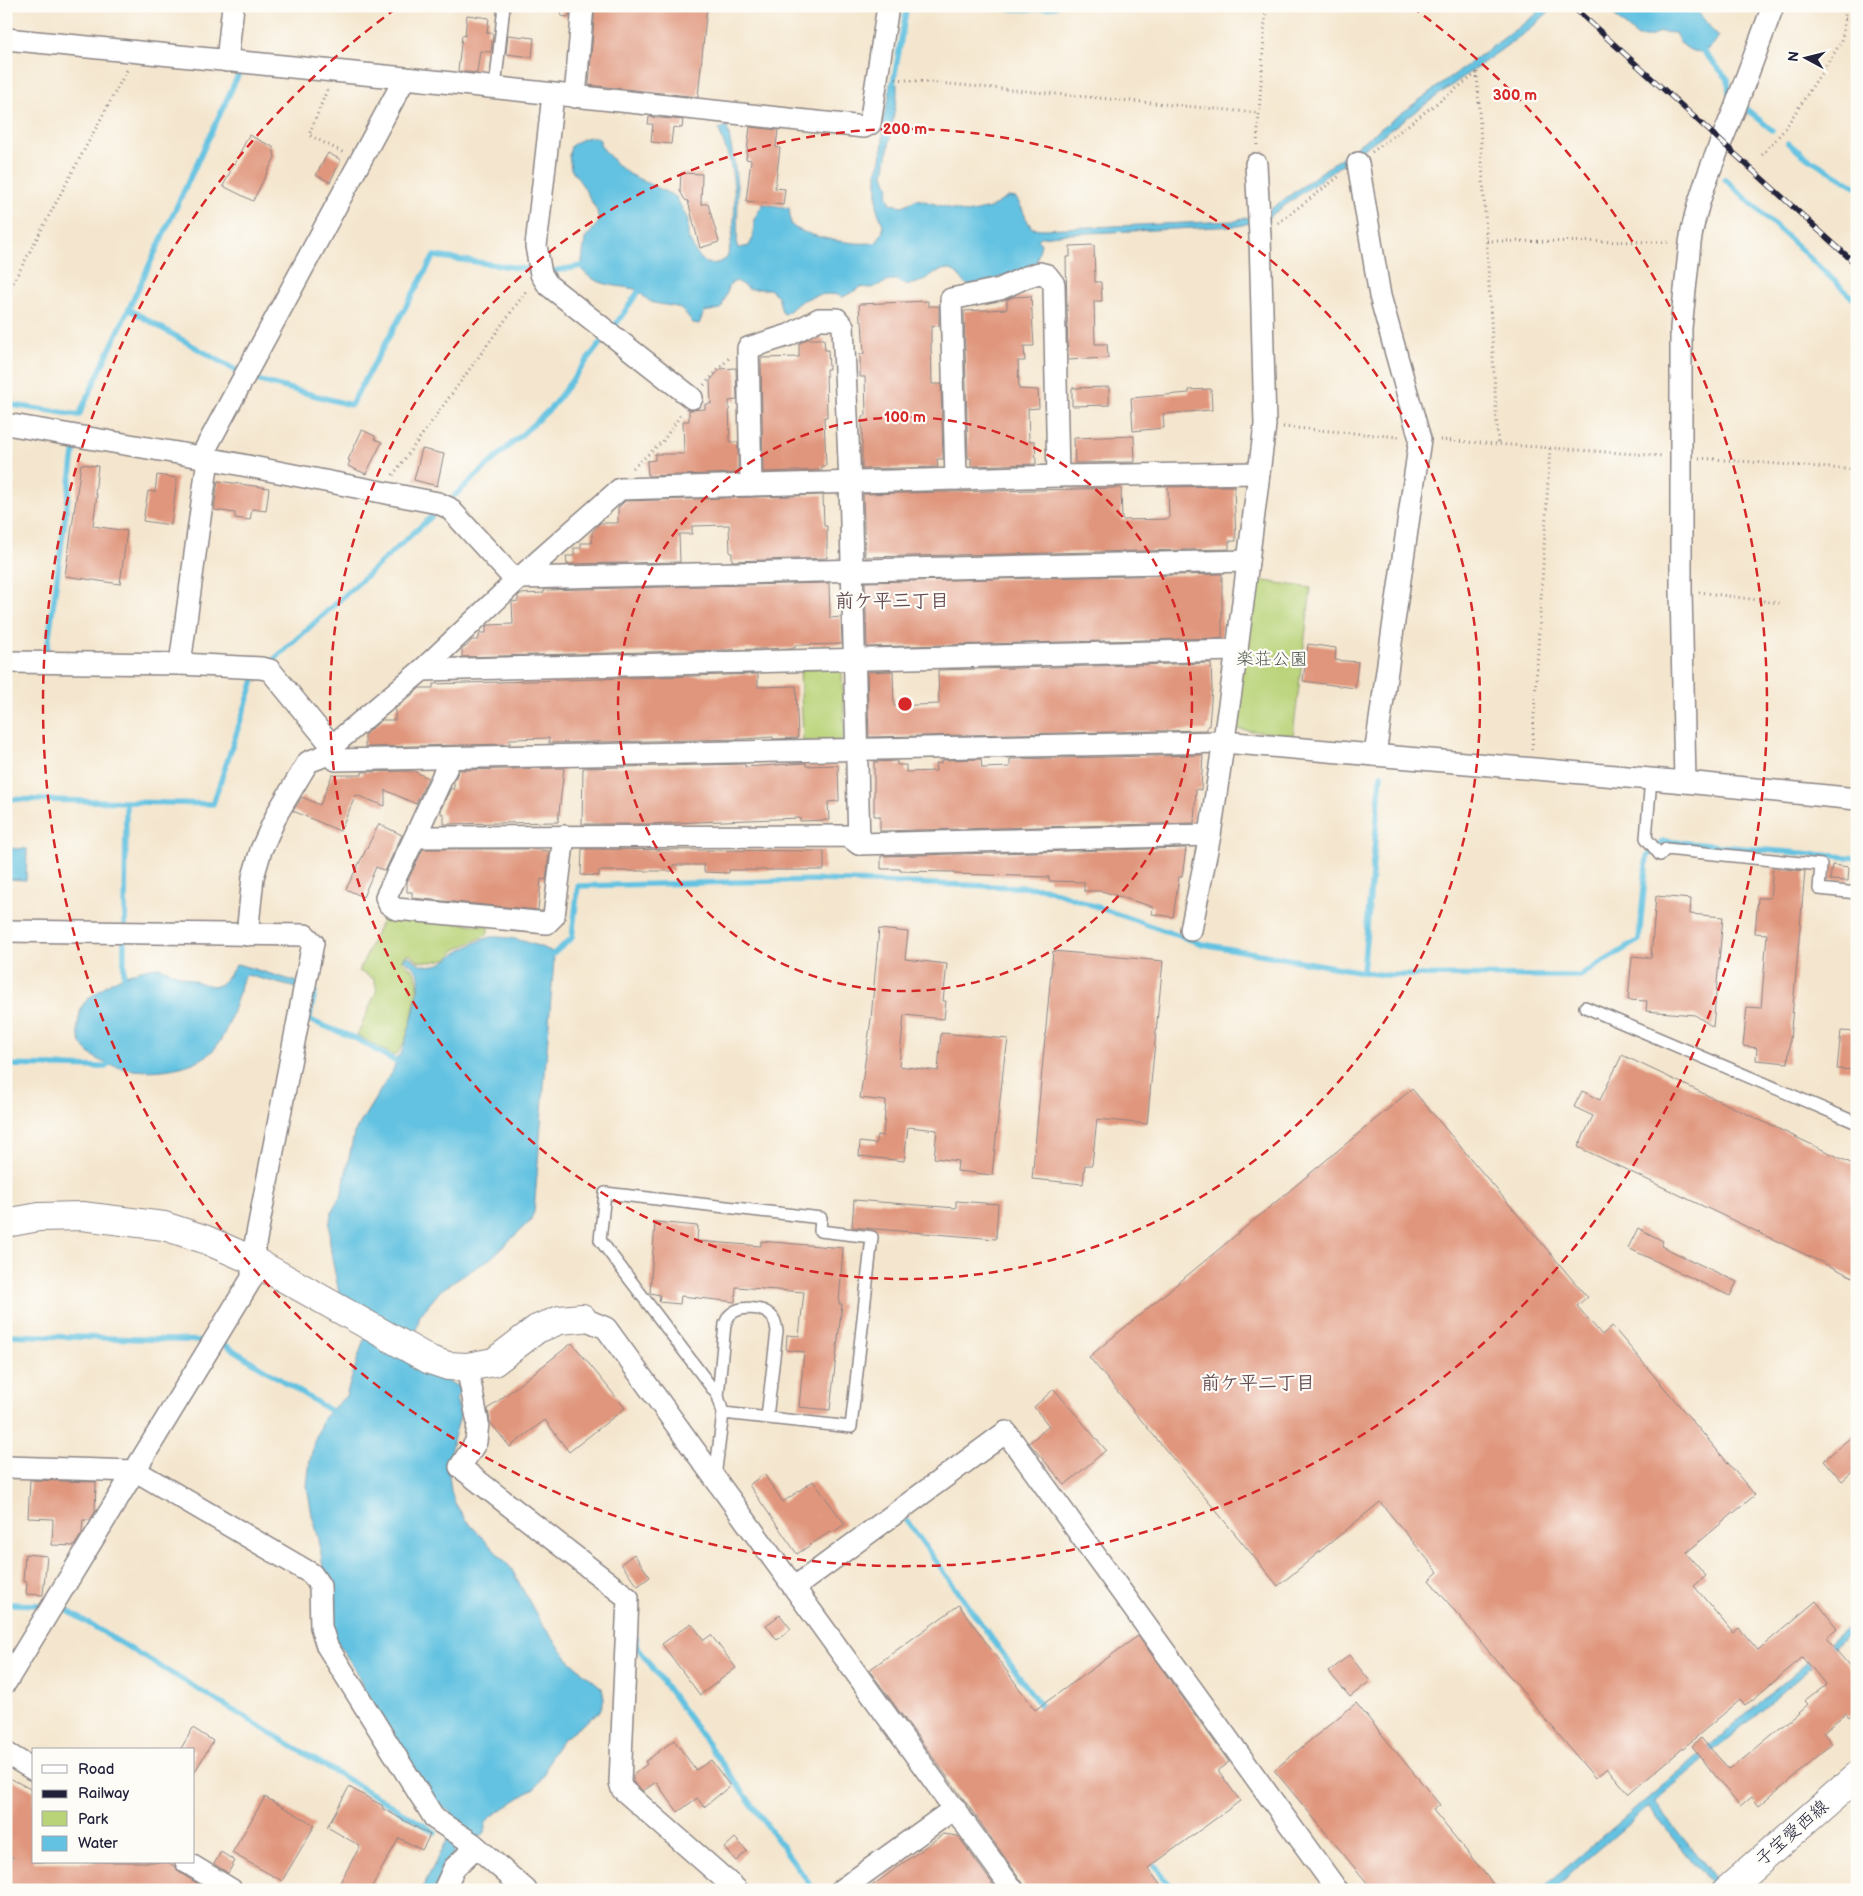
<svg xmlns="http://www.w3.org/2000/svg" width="1863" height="1896" font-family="'Balsamiq Sans','Klee One',sans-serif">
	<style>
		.green { fill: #b9d378; stroke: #6e7a5a }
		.water { fill: #63c2e1; stroke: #42728e }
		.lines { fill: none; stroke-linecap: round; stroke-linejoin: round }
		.stream { stroke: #63c2e1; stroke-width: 5.5 }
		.building { fill: #e0967d }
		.lane-casing { stroke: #8b8484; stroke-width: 14 }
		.street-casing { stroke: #8b8484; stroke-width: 24 }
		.secondary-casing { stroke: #8b8484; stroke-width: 30 }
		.path { stroke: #8b8484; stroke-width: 3; stroke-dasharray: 1 4; stroke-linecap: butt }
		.lane { stroke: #fff; stroke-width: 11 }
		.street { stroke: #fff; stroke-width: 21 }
		.secondary { stroke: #fff; stroke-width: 28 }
		.rail-casing { stroke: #22223b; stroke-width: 5.5 }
		.rail { stroke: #fdfcf7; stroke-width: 4; stroke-dasharray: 11; stroke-linecap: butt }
		.ring { fill: none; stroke: #d62828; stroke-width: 2.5; stroke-dasharray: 9 6 }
		.labels { text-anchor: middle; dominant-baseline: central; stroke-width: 4.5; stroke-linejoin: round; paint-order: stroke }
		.park-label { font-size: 18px; fill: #4f574d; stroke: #fdfcf7 }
		.street-label { font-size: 18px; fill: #22223b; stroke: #fdfcf7 }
		.neighbourhood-label { font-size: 19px; font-weight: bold; fill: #644b52; stroke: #fdfcf7 }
		.centre { fill: #d62828; stroke: #fdfcf7; stroke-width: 2.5 }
		.ring-label { font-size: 15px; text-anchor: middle; font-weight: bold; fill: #d62828; stroke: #fdfcf7; stroke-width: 4.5; stroke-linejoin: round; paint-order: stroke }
	</style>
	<rect width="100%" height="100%" fill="#fdfcf7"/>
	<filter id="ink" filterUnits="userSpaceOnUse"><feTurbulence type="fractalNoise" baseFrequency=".02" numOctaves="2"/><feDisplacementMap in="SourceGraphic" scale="10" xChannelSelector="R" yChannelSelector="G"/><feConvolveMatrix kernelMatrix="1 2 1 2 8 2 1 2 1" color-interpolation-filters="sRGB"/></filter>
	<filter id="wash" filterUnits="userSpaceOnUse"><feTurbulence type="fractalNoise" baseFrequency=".0096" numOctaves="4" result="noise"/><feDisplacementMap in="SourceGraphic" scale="20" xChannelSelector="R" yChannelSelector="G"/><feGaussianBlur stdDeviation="1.12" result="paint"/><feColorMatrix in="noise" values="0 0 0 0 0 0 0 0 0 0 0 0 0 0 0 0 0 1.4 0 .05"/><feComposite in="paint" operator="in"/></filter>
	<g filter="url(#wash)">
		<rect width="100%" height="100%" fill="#f4e6ce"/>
		<!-- green -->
		<g class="green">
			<polygon points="1251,579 1311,588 1293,735 1232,729"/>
			<polygon points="837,667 842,673 845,736 841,741 803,741 800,669"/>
			<path d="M384 916 489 926 487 935 455 950 449 958 432 962 418 961 411 955 407 954 401 960C410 968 417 971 418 984 415 1003 409 1046 394 1056L357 1035 377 990 374 979 359 971Z"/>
		</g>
		<!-- water -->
		<g class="water">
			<path d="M1538 6H1555L1530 29 1266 219 1238 226 1067 234 1041 237 1038 240 1041 244 1036 263C1013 274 992 281 967 285 963 281 958 273 953 271 938 264 926 283 912 284 908 285 903 283 900 283L897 280H892L871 288 860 287 858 289 843 297C831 291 812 295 800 302 794 306 791 311 784 314L782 312 778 296 770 289H749L736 281 730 284 721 309 704 312 699 324 693 323C677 302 677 308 654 303 646 301 641 292 635 289 631 288 627 288 623 287 607 285 592 282 581 269L585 239 599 222 597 211 583 186 571 169 569 155 571 146C580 140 590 133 600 140V145L617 165 631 175 676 197 688 220V237L696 253 705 263C714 264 719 264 727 258 736 229 737 192 730 162 727 151 722 140 719 129L727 126 734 161 738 194 737 247 740 248 749 246 753 238 754 219 763 204 789 208 791 225C805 237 859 247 877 242L883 231V225L877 209V170L881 160 883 141V118L889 98 890 84H897V95L884 175 889 188 887 194 891 204 903 206 917 199 967 213 990 208 1008 197 1016 198C1023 208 1024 217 1032 228L1043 229 1235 221 1267 212 1538 13 1535 10Z"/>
			<path d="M1611 6H1693L1718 37C1707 60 1684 54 1675 33L1660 32 1650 37H1638L1617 19Z"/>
			<polygon points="6,848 27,849 26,880 6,879"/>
			<path d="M490 937C512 936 531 943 551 951L554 960 534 1212 530 1221 491 1258 441 1290 420 1315 414 1339 401 1358 463 1389 456 1398 460 1416 451 1448 448 1468 451 1491 455 1503 465 1519 511 1568 541 1623 571 1662 602 1688 604 1699 600 1711 562 1740 552 1754 543 1776 536 1787 492 1816 486 1822 484 1834 459 1843 434 1890H421L455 1825 451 1812 435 1804 363 1688 357 1672 332 1634 319 1539 312 1515 307 1485 310 1461 314 1442 323 1418 346 1396 363 1342 376 1319 340 1300C337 1272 317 1220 341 1197L354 1133 394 1068 397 1057 401 1054C406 1041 422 988 419 976 416 968 410 964 403 959L407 956C414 957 416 964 423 965 444 968 447 957 462 950 471 945 480 940 490 937Z"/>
			<path d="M237 964 301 983 300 989 247 975 244 976C237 997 229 1030 216 1047 188 1084 65 1080 79 1019 80 1015 80 1009 83 1005 86 999 95 994 100 990 112 979 143 967 159 967 171 971 209 990 219 985 226 981 232 970 237 964Z"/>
			<polygon points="1850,1626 1857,1628 1654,1802 1725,1890 1716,1890 1648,1807 1552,1890 1540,1890"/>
		</g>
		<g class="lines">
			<!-- stream -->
			<g class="stream">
				<polyline points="866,6 880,8"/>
				<path d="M983 6C1008 9 1032 11 1057 6"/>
				<polyline points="1699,47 1728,79 1729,93"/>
				<polyline points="892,90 907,6"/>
				<polyline points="1743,106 1772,130"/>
				<polyline points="1788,143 1803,155 1857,187"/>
				<polyline points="1725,179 1857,302"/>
				<polyline points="547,272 582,266"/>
				<polyline points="130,310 237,371"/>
				<polyline points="614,327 638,292"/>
				<polyline points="249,378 351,405 434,256 533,270"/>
				<polyline points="6,404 79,415 241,69"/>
				<polyline points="454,496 551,408 604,338"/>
				<polyline points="46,658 75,446"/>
				<polyline points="269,664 431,517"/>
				<polyline points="6,799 213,804 255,677"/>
				<polyline points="125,928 126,802"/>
				<polyline points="553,954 572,938 578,886 817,880 1044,888 1202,944 1363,972 1384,975 1580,976 1639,940 1647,857 1663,841 1857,858"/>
				<polyline points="1363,972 1381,775"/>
				<polyline points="124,976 124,939"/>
				<polyline points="310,990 315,992 309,1020 357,1039 402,1065"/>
				<polyline points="6,1065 105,1067 109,1064"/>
				<polyline points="6,1335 209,1341"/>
				<polyline points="222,1343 337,1415"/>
				<polyline points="907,1521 1045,1712"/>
				<polyline points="6,1604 45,1605"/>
				<polyline points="63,1608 435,1832"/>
				<polyline points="636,1639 636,1645 814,1890"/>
				<polyline points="1149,1858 1173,1890"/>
			</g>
		</g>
		<g id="blocks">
			<!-- building -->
			<g class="building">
				<polygon points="562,6 570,6 569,17 561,16"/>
				<polygon points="595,6 707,6 698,97 589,85"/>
				<polygon points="467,15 489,18 487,33 493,33 491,52 480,51 477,73 458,71 462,35 465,36"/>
				<polygon points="508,35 534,38 532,57 506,54"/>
				<polygon points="649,117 683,120 682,128 673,127 671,144 651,142 653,124 648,124"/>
				<polygon points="750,127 778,130 776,147 780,148 775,188 785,189 783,205 746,201 751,160 746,159"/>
				<polygon points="249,135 273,147 275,157 253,201 223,186"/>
				<polygon points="328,153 341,160 330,182 316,175"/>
				<polygon points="681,173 702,174 701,204 708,204 719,242 700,248 688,201 685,200 680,191"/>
				<polygon points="1094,245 1095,282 1101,282 1102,301 1094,301 1095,344 1107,344 1108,358 1068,360 1066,257 1070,257 1070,246"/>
				<polygon points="1031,296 1034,346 1024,346 1025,361 1018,361 1019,389 1038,390 1039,408 1028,409 1029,441 1035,441 1036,464 971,466 971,458 968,458 964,311 1007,309 1007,300 1013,297"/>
				<polygon points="928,301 928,306 939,306 939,326 931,327 931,345 932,384 941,384 943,459 937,459 938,467 862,469 862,416 866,416 865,377 860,377 860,354 864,354 862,320 860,320 859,304"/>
				<polygon points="807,339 824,339 825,350 828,350 829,369 826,369 827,417 824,417 826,466 822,466 822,470 763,472 761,358 799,357 799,344"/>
				<polygon points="736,368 737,400 729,401 730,442 738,442 738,473 648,476 647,461 655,460 655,454 684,454 683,421 689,421 689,410 705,409 705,404 711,404 710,381 720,369"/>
				<polygon points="1109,387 1109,405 1072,406 1072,388"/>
				<polygon points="1211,389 1212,410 1163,414 1164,428 1133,431 1131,398 1189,393 1189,390"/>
				<polygon points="362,430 375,436 375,439 382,442 366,474 348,466 350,461 348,460"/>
				<polygon points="1134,436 1135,462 1075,463 1074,438"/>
				<polygon points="422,449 444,454 437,486 414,480"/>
				<polygon points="81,464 98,466 95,494 97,494 93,526 127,531 120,584 65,576"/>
				<polygon points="157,475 177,478 171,525 143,521 148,491 155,492"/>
				<polygon points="218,481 269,488 266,511 252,509 250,520 235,518 235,513 214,510"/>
				<polygon points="1234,486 1236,541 1229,541 1229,549 865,557 863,494 1121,488 1122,520 1169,519 1168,487"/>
				<polygon points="823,495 824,526 827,526 827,558 732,561 732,553 730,553 729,525 692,526 692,534 679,534 680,562 567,564 566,556 574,556 574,548 581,548 581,543 592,543 592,532 600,523 618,523 618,508 625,501"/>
				<polygon points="1222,574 1222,638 867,647 865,582"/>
				<polygon points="829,583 830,618 841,617 842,644 795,645 795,648 462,657 462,649 467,646 472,640 478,640 480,633 486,633 486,627 488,625 513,624 512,602 518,601 518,596 520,594 544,593 544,590"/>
				<polygon points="1308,644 1336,648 1335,660 1358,662 1355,688 1303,681"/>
				<polygon points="1211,663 1212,688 1209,726 1207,726 1207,730 869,737 867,672 893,671 894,706 939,704 938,670"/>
				<polygon points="758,674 758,687 796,686 798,738 773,739 773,737 743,739 549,743 549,738 510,739 510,744 365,747 365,734 382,720 395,720 395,709 420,688 433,688 433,684"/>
				<polygon points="1203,755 1201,790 1196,789 1194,823 880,831 880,816 874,816 874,762 897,761 897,765 906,765 906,772 936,771 935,764 941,763 941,760 981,759 982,768 1010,767 1010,759"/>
				<polygon points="806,763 806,766 838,765 839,801 828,802 829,820 800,821 800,818 648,824 582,824 583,768 745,764 745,767"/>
				<polygon points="564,768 558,822 444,824 444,814 441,814 441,809 451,788 454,790 454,781 459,770"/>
				<polygon points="414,771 428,778 416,804 385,790 385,806 356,795 340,831 293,811 302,797 320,805 332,775 362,775 362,772"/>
				<polygon points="379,824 402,835 385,871 376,867 363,897 346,889"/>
				<polygon points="1186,848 1182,877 1179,877 1173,917 1152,914 1153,907 1102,891 1084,891 1084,882 1049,881 1049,877 954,874 954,872 900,871 900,869 881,869 881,856"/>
				<polygon points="423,849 530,849 549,851 546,880 541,879 538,910 412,898 412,892 407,892 407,882"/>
				<polygon points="582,849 824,851 824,870 729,870 729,873 704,872 704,865 673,865 673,871 599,871 599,876 581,875"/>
				<polygon points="1832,865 1849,867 1848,881 1830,880"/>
				<polygon points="1773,868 1805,871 1788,1063 1756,1060 1757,1048 1743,1046 1747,1007 1761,1008 1767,934 1755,933 1758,898 1770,898"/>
				<polygon points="1656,896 1691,899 1690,914 1723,917 1713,1027 1695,1015 1646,1011 1647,1001 1628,1000 1632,956 1651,958"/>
				<polygon points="879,929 908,932 905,959 947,964 943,1001 946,1001 944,1019 904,1015 899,1066 938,1071 941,1033 1008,1039 1006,1053 1005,1053 992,1175 957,1171 958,1161 934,1158 937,1130 908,1127 904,1161 859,1156 860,1142 876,1144 877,1135 883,1136 886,1101 860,1098 871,1019"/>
				<polygon points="1053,951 1163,961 1147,1124 1097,1119 1092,1165 1085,1165 1083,1184 1032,1179"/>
				<polygon points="1841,1031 1857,1032 1857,1070 1837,1069"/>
				<polygon points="1622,1055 1857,1166 1857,1279 1578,1147 1593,1116 1574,1107 1582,1091 1600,1100"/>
				<polygon points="1412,1089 1587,1297 1577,1306 1602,1335 1612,1326 1755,1495 1686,1553 1706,1576 1694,1586 1733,1633 1739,1628 1758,1650 1816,1601 1837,1628 1826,1638 1857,1675 1857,1710 1849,1717 1846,1713 1823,1732 1832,1744 1759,1806 1752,1797 1740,1807 1692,1746 1701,1738 1729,1769 1737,1764 1804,1708 1808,1704 1805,1701 1826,1685 1803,1657 1745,1706 1740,1700 1629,1794 1607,1768 1595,1778 1429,1580 1438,1572 1380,1502 1278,1586 1089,1357"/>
				<polygon points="854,1200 956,1208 956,1201 998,1204 996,1239 852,1227"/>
				<polygon points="655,1222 698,1226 697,1241 761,1246 761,1241 843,1248 839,1304 842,1304 830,1410 799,1407 804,1352 786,1350 787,1335 799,1336 804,1292 736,1287 735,1302 681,1296 680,1304 659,1302 660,1295 650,1293"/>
				<polygon points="1638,1228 1663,1241 1661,1246 1737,1282 1730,1296 1628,1248"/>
				<polygon points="572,1343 625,1408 569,1452 545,1420 510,1447 490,1422 488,1409"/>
				<polygon points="1054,1389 1106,1450 1065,1485 1029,1443 1049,1426 1034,1407"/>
				<polygon points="1857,1432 1857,1468 1842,1481 1824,1460"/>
				<polygon points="764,1474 783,1502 813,1481 845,1524 832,1533 831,1531 797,1554 749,1485"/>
				<polygon points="30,1480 96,1482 95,1512 90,1520 83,1520 82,1533 74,1546 52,1545 53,1519 28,1518"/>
				<polygon points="25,1554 47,1556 43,1595 26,1594 27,1582 23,1581"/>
				<polygon points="634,1554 650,1577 638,1586 621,1564"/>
				<polygon points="959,1605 1035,1710 1138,1636 1229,1762 1218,1770 1240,1801 1148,1868 1164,1890 1025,1890 1023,1883 965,1801 869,1670"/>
				<polygon points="780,1615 791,1629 777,1640 766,1625"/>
				<polygon points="691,1623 704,1640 711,1635 736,1668 700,1695 662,1644"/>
				<polygon points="1349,1655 1370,1681 1350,1697 1329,1672"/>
				<polygon points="1356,1703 1440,1805 1433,1810 1498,1890 1373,1890 1274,1770"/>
				<polygon points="193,1728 213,1741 194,1773 194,1750 180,1750"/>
				<polygon points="674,1740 696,1770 711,1760 730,1786 704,1807 697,1798 678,1812 656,1782 643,1791 633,1782 633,1775 647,1764 645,1762"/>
				<polygon points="6,1776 34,1791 34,1862 168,1862 175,1867 180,1873 208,1890 6,1890 6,1867 13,1857 6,1853"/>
				<polygon points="349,1787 383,1806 382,1808 430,1835 422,1850 399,1838 370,1890 336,1890 360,1846 327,1827"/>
				<polygon points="265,1797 315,1825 282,1881 232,1853"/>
				<polygon points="943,1834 958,1836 997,1890 866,1890"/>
				<polygon points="735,1838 747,1851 736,1861 724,1848"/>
				<polygon points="221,1852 235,1861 228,1873 214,1864"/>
			</g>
		</g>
	</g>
	<g filter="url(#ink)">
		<use href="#blocks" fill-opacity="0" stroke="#8b8484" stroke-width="1"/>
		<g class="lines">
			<defs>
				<g id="lane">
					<polyline points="495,88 504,6"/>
					<polyline points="1651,779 1646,838 1660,855 1666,849 1821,865 1819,889 1857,893"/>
					<polyline points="1585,1007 1857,1123"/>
					<path d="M718 1396 725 1324C727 1320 728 1316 731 1314 740 1306 760 1307 769 1314 775 1318 776 1325 777 1331L767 1417"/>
					<polyline points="715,1477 723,1413 851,1427 872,1237 820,1231 821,1218 605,1193 600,1240 718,1396 723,1413"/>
				</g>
				<g id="street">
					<polyline points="6,39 405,78 864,127 870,124 888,6"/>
					<polyline points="227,61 233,6"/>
					<polyline points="553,95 536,246 541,274 548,285 692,398"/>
					<polyline points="575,97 583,6"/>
					<polyline points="1358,163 1380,296 1420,439 1375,755"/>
					<polyline points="6,424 201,457 438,503 449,508 516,581"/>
					<polyline points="201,457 405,78"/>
					<polyline points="1259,473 1058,476 620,489 516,581 422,670 332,746 336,760 1224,742 1685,782 1857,799"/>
					<polyline points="956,479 951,299 1000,289 1026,277 1039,273 1047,275 1054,284 1058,476"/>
					<polyline points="751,485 748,348 789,335 819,319 837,319 843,326 850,483 859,844"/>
					<polyline points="520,578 1248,561"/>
					<polyline points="6,662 180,664 261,668 270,670 332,746"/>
					<polyline points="180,664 208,459"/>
					<polyline points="422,670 1237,650"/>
					<polyline points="451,758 415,837 848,836 859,844 1210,835 1237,650 1265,425 1260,236 1256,164"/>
					<path d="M1685 782 1681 590V328L1690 243C1696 198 1718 150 1735 108 1748 74 1760 40 1773 6"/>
					<polyline points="415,837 386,897 389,904 396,909 547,923 554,916 564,836"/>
					<polyline points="1191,930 1210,835"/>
					<polyline points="6,931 305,935 313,943 252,1260 252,1278 6,1682"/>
					<polyline points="247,935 253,877 261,850 278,812 308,762 334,752"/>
					<polyline points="582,1318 606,1328 1013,1890"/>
					<polyline points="467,1367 478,1423 476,1442 460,1467 628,1598 620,1782 622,1789 737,1890"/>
					<polyline points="6,1467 136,1471 312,1574 320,1586 321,1627 327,1646 435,1819 472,1843 526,1890"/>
					<polyline points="795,1587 1006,1432 1337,1890"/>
					<polyline points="6,1753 34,1770"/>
					<polyline points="186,1862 232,1890"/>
					<polyline points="444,1890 454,1868 476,1847"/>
					<polyline points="841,1890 955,1808"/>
				</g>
				<g id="secondary">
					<polyline points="6,1223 39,1217 82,1216 164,1226 204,1239 252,1260 430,1360 448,1366 467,1367 494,1362 537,1329 560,1320 582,1318"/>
					<polyline points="1727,1890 1857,1776"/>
				</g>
			</defs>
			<!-- lane casing -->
			<use href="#lane" class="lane-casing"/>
			<!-- street casing -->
			<use href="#street" class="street-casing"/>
			<!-- secondary casing -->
			<use href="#secondary" class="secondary-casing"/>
			<!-- path -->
			<g class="path">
				<polyline points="1845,19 1857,19"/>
				<polyline points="1477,72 1498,444"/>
				<polyline points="896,79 1259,113"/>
				<polyline points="327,90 309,135 344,153"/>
				<polyline points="1257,145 1266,6"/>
				<polyline points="1372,152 1477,73"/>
				<polyline points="1762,155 1784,130 1842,41 1846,6"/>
				<polyline points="1278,223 1341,175"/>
				<polyline points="1487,241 1671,242"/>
				<polyline points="6,296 127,70"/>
				<polyline points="704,385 729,358"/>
				<polyline points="1283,427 1399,437"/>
				<polyline points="1440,440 1663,456"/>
				<polyline points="1699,458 1857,470"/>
				<polyline points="633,468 663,441 682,413"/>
				<polyline points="393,475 527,290"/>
				<polyline points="1699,592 1779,603"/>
				<polyline points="1532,749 1550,448"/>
			</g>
			<!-- lane -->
			<use href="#lane" class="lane"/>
			<!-- street -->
			<use href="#street" class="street"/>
			<!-- secondary -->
			<use href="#secondary" class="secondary"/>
			<defs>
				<polyline id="rail" points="1572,6 1857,265"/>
			</defs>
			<!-- rail casing -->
			<use href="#rail" class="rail-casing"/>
			<!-- rail -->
			<use href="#rail" class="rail"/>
		</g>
	</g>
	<!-- distance rings -->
	<g class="ring">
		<circle cx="905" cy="704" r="287"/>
		<circle cx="905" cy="704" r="575"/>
		<path d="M1412 7A862 862 0 1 1 398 7"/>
	</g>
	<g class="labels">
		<!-- park labels -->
		<g class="park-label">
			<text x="1272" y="659">楽荘公園</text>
		</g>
		<!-- street labels -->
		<g class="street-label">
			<text transform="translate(1792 1833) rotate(-41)">子宝愛西線</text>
		</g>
		<!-- neighbourhood labels -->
		<g class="neighbourhood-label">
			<text x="892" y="601">前ケ平三丁目</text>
			<text x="1258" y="1383">前ケ平二丁目</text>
		</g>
	</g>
	<circle cx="905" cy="704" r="8" class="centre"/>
	<g class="ring-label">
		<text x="1515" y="100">300 m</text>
		<text x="905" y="134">200 m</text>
		<text x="905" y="422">100 m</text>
	</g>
	<!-- margin -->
	<rect width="1863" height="1896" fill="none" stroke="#fdfcf7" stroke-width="25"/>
	<!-- legend -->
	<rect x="32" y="1748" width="162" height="115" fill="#fdfcf7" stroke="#a5a5ac"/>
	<rect x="42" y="1765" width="25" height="8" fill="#ffffff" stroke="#a5a5ac"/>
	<text x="78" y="1774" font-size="15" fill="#22223b">Road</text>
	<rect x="42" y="1790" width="25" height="8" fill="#22223b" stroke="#a5a5ac"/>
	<text x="78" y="1798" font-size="15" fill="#22223b">Railway</text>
	<rect x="42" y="1811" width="25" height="15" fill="#b9d378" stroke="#a5a5ac"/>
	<text x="78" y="1824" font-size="15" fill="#22223b">Park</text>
	<rect x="42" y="1836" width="25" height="15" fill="#63c2e1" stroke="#a5a5ac"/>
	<text x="78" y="1848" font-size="15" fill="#22223b">Water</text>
	<!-- north arrow -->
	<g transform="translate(1806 58) rotate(277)" stroke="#fdfcf7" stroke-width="4" paint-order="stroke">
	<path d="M0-4L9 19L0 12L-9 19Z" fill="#22223b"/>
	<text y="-8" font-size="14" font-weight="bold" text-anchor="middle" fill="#22223b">N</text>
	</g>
</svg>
